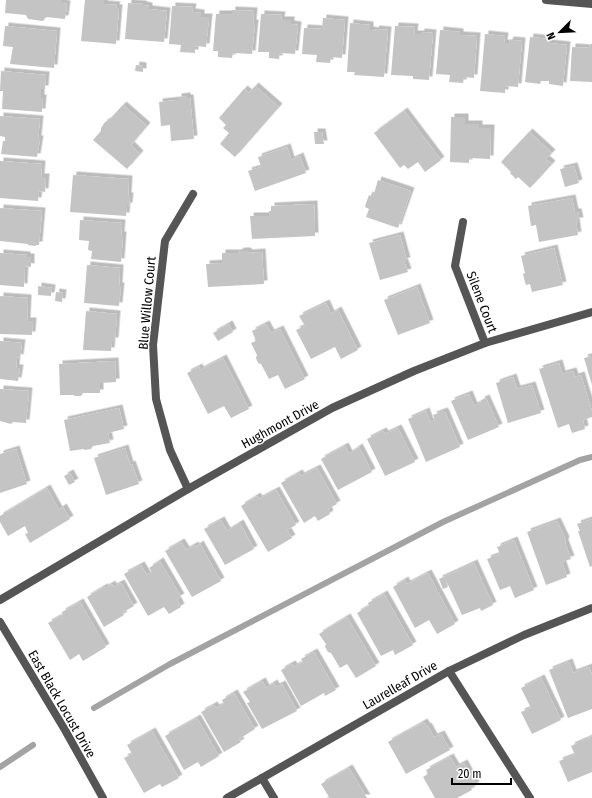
<svg xmlns="http://www.w3.org/2000/svg" width="592" height="798" font-family="'Fira Sans Condensed',sans-serif">
	<style>
		.lines { fill: none; stroke-linecap: round; stroke-linejoin: round }
		.stream { stroke: #a3a3a3; stroke-width: 6 }
		.building { fill: #c4c4c4; filter: url(#shadow) }
		.minor { stroke: #555; stroke-width: 8 }
		.tertiary { stroke: #555; stroke-width: 8 }
		.labels { text-anchor: middle; dominant-baseline: central; stroke-width: 3; stroke-linejoin: round; paint-order: stroke }
		.street-label { font-size: 13px; fill: #000; stroke: #fff }
	</style>
	<defs>
		<filter id="shadow"><feDropShadow dx="3.5" dy="-3.5" stdDeviation="0" flood-color="#0004"/></filter>
	</defs>
	<rect width="100%" height="100%" fill="#fff"/>
	<g class="lines">
		<!-- stream -->
		<g class="stream">
			<polyline points="94,708 170,664 443,522 580,460 592,457"/>
			<polyline points="0,767 33,745"/>
		</g>
	</g>
	<!-- building -->
	<g class="building">
		<polygon points="6,0 62,0 62,3 67,4 65,19 46,17 43,21 28,19 26,15 5,13"/>
		<polygon points="85,0 104,0 104,4 117,5 116,8 119,8 116,44 81,41"/>
		<polygon points="128,3 143,4 143,5 149,6 149,9 167,11 164,42 125,39"/>
		<polygon points="172,6 193,7 192,12 201,13 201,17 209,17 206,47 195,46 195,53 180,52 181,45 169,44"/>
		<polygon points="232,10 254,11 253,23 255,23 252,54 233,53 232,58 218,57 218,51 213,51 216,14 232,14"/>
		<polygon points="261,14 282,15 281,20 291,20 291,24 298,25 295,54 280,53 279,59 269,58 269,52 258,52"/>
		<polygon points="323,18 345,20 342,58 331,57 330,63 316,62 317,55 302,54 304,28 322,29"/>
		<polygon points="350,23 370,25 370,30 375,31 376,29 388,30 384,77 354,75 355,72 347,72"/>
		<polygon points="5,26 57,31 54,68 10,64 13,47 3,46"/>
		<polygon points="395,26 415,27 414,34 421,34 421,32 433,33 429,80 413,79 413,76 391,75"/>
		<polygon points="440,30 460,32 460,35 477,36 474,78 464,77 463,83 449,82 450,75 436,74"/>
		<polygon points="485,34 505,36 504,43 509,43 510,40 522,41 518,87 505,86 505,93 480,91"/>
		<polygon points="530,37 549,39 549,43 567,45 563,86 549,84 549,81 541,81 540,84 525,82"/>
		<polygon points="590,44 592,44 592,82 570,81 572,47 589,48"/>
		<polygon points="136,65 143,66 143,72 135,71"/>
		<polygon points="1,71 46,75 45,89 41,89 41,98 43,98 42,112 2,109 3,91 0,91"/>
		<polygon points="255,86 279,107 235,157 220,144 229,133 223,128 226,125 219,118 244,89 249,93"/>
		<polygon points="187,96 187,98 190,98 194,139 171,141 170,125 161,126 159,102 178,100 178,97"/>
		<polygon points="123,105 147,126 131,145 140,154 127,169 93,140 101,131 101,128 105,122 108,121"/>
		<polygon points="404,111 441,160 425,172 418,162 408,169 404,165 400,168 374,133"/>
		<polygon points="0,116 40,119 38,139 40,139 37,157 1,154 3,141 5,141 5,137 0,136"/>
		<polygon points="451,117 465,117 465,124 479,124 479,128 491,128 490,159 469,158 469,163 450,162"/>
		<polygon points="314,132 322,132 324,144 315,144"/>
		<polygon points="529,132 552,153 546,159 552,164 530,188 518,177 516,179 510,173 511,172 501,162"/>
		<polygon points="287,147 291,160 300,156 306,173 255,191 248,171 261,167 258,157"/>
		<polygon points="0,161 42,164 41,177 46,177 45,192 39,191 38,201 0,198"/>
		<polygon points="574,166 579,183 565,187 560,169"/>
		<polygon points="73,175 129,179 128,196 130,196 129,206 127,206 126,216 70,212"/>
		<polygon points="378,180 411,191 398,228 366,217 369,209 365,207 366,203 369,195 373,197"/>
		<polygon points="572,198 575,212 578,212 580,221 576,221 578,235 539,242 536,225 531,226 528,206"/>
		<polygon points="314,204 315,236 252,239 250,216 269,216 269,211 271,211 271,206"/>
		<polygon points="0,208 42,211 39,245 36,245 36,246 28,245 28,244 0,241"/>
		<polygon points="80,220 122,223 121,235 123,235 121,262 91,259 92,251 88,250 89,241 79,240"/>
		<polygon points="400,235 407,261 404,261 408,272 380,280 369,243"/>
		<polygon points="554,248 563,285 532,292 530,284 526,285 525,282 523,274 525,273 521,256"/>
		<polygon points="241,251 247,251 249,253 262,252 264,284 208,287 206,264 222,263 222,253 238,253"/>
		<polygon points="0,253 27,255 27,257 31,257 31,267 25,266 24,287 0,285"/>
		<polygon points="87,265 120,268 119,286 121,286 119,306 84,303"/>
		<polygon points="38,286 52,288 51,296 38,295"/>
		<polygon points="417,287 430,323 398,335 384,300"/>
		<polygon points="56,292 63,293 62,302 55,301"/>
		<polygon points="0,296 28,298 27,321 33,321 32,335 0,334"/>
		<polygon points="326,303 331,314 338,310 358,350 341,359 335,347 311,359 296,330 305,326 299,316"/>
		<polygon points="86,311 117,314 115,341 112,341 111,351 83,350"/>
		<polygon points="229,324 233,332 218,341 213,333"/>
		<polygon points="266,324 271,333 280,329 305,379 285,389 278,375 269,379 261,364 258,363 256,358 257,355 251,343 256,341 252,331"/>
		<polygon points="0,341 22,343 20,358 17,357 16,368 20,368 18,381 0,379"/>
		<polygon points="592,356 592,385 584,358"/>
		<polygon points="223,358 249,409 231,418 224,406 208,414 187,373 199,367 200,370"/>
		<polygon points="115,361 116,382 100,383 100,393 83,393 81,396 75,396 73,395 60,395 59,364"/>
		<polygon points="559,363 562,374 573,371 575,377 581,375 592,411 592,417 583,420 585,429 572,433 569,424 558,428 539,369"/>
		<polygon points="513,377 517,389 532,385 541,413 508,423 496,383"/>
		<polygon points="0,389 29,391 26,423 13,422 11,424 0,421"/>
		<polygon points="469,394 474,406 482,402 481,400 486,398 499,427 468,440 451,401"/>
		<polygon points="119,408 124,429 108,433 110,443 93,446 91,449 85,450 84,449 70,451 64,420"/>
		<polygon points="426,411 430,422 435,420 433,415 444,411 444,412 445,412 460,447 426,462 408,419"/>
		<polygon points="398,428 415,462 385,476 367,439 383,431 385,434"/>
		<polygon points="345,446 349,454 359,447 372,472 338,490 321,459"/>
		<polygon points="125,448 130,465 132,464 139,484 106,495 94,458"/>
		<polygon points="16,449 27,484 0,493 0,454"/>
		<polygon points="317,468 337,504 328,509 330,514 318,521 315,516 304,523 281,483 299,473 301,476"/>
		<polygon points="70,473 75,482 69,485 64,476"/>
		<polygon points="47,488 59,510 63,507 70,519 30,543 25,534 28,533 25,526 8,536 0,522 0,516"/>
		<polygon points="276,490 296,525 287,530 292,538 268,552 241,506 257,496 259,499"/>
		<polygon points="592,519 592,566 590,567 578,531 580,531 577,524"/>
		<polygon points="221,520 227,531 240,523 254,549 225,565 204,529"/>
		<polygon points="557,521 566,540 565,543 571,559 562,562 567,577 546,585 527,532"/>
		<polygon points="514,540 534,590 515,598 510,586 500,590 487,559 500,554 497,547"/>
		<polygon points="181,542 186,550 195,545 196,547 200,544 221,581 192,597 165,551"/>
		<polygon points="160,561 181,597 177,599 181,607 169,614 164,607 148,616 124,574 141,565 147,575 152,572 149,568"/>
		<polygon points="474,563 493,605 481,611 480,608 462,615 445,578 448,587 443,589 439,579"/>
		<polygon points="428,573 455,624 437,634 429,620 415,628 393,587 405,580 407,584"/>
		<polygon points="121,583 134,606 122,613 124,615 104,627 87,597 104,587 105,588 112,584 113,587"/>
		<polygon points="384,594 413,645 395,655 393,650 381,656 357,613 369,606 368,603"/>
		<polygon points="80,602 106,647 83,661 79,654 70,660 48,623 63,615 62,612"/>
		<polygon points="347,617 376,666 356,678 347,664 340,668 331,653 328,652 325,647 326,644 319,634"/>
		<polygon points="314,652 336,690 325,696 324,693 301,706 281,670 292,664 294,667 303,662 301,659"/>
		<polygon points="569,662 573,673 589,667 592,675 592,709 568,718 549,670"/>
		<polygon points="541,678 561,720 532,734 521,712 531,708 521,688"/>
		<polygon points="262,681 266,688 274,683 276,687 282,684 297,711 262,729 247,703 250,702 243,692"/>
		<polygon points="234,693 255,729 239,739 241,742 224,752 201,712 214,705 216,708 224,704 222,700"/>
		<polygon points="197,718 219,756 201,767 198,762 184,770 165,736"/>
		<polygon points="424,722 427,727 428,726 434,737 441,734 450,750 406,774 388,742"/>
		<polygon points="152,731 179,778 162,787 160,784 144,793 124,758 132,754 127,745"/>
		<polygon points="592,736 592,772 568,782 559,761 575,755 571,746 587,739"/>
		<polygon points="450,757 456,767 464,763 476,785 471,788 472,790 457,798 435,798 423,777 428,774 426,770"/>
		<polygon points="349,768 367,798 326,798 329,797 321,784"/>
	</g>
	<g class="lines">
		<!-- minor -->
		<g class="minor">
			<polyline points="546,0 592,4"/>
			<polyline points="463,222 455,266 485,343"/>
			<polyline points="188,489 170,450 156,399 153,345 165,241 193,194"/>
			<polyline points="0,600 188,489 332,408 414,371 485,343 592,312"/>
			<polyline points="449,671 530,798"/>
			<polyline points="262,778 274,798"/>
			<polyline points="227,798 449,671 524,635 592,608"/>
		</g>
		<!-- tertiary -->
		<polyline class="tertiary" points="0,622 65,730 103,798"/>
	</g>
	<g class="labels">
		<!-- street labels -->
		<g class="street-label">
			<text transform="translate(482 302) rotate(69)">Silene Court</text>
			<text transform="translate(147 303) rotate(-85)">Blue Willow Court</text>
			<text transform="translate(280 424) rotate(-29)">Hughmont Drive</text>
			<text transform="translate(400 685) rotate(-30)">Laurelleaf Drive</text>
			<text transform="translate(62 704) rotate(60)">East Black Locust Drive</text>
		</g>
	</g>
	<!-- north arrow -->
	<g transform="translate(560 32) rotate(246)" stroke="#ffffff" stroke-width="3" paint-order="stroke">
	<path d="M0-3L7 15L0 10L-7 15Z" fill="#000000"/>
	<text y="-6" font-size="11" font-weight="bold" text-anchor="middle" fill="#000000">N</text>
	</g>
	<!-- scale -->
	<path d="M452 778v6h59v-6" fill="none" stroke="#000000" stroke-width="2"/>
	<text x="458" y="778" font-size="12" fill="#000000" stroke="#ffffff" stroke-width="3" paint-order="stroke">20 m</text>
</svg>
